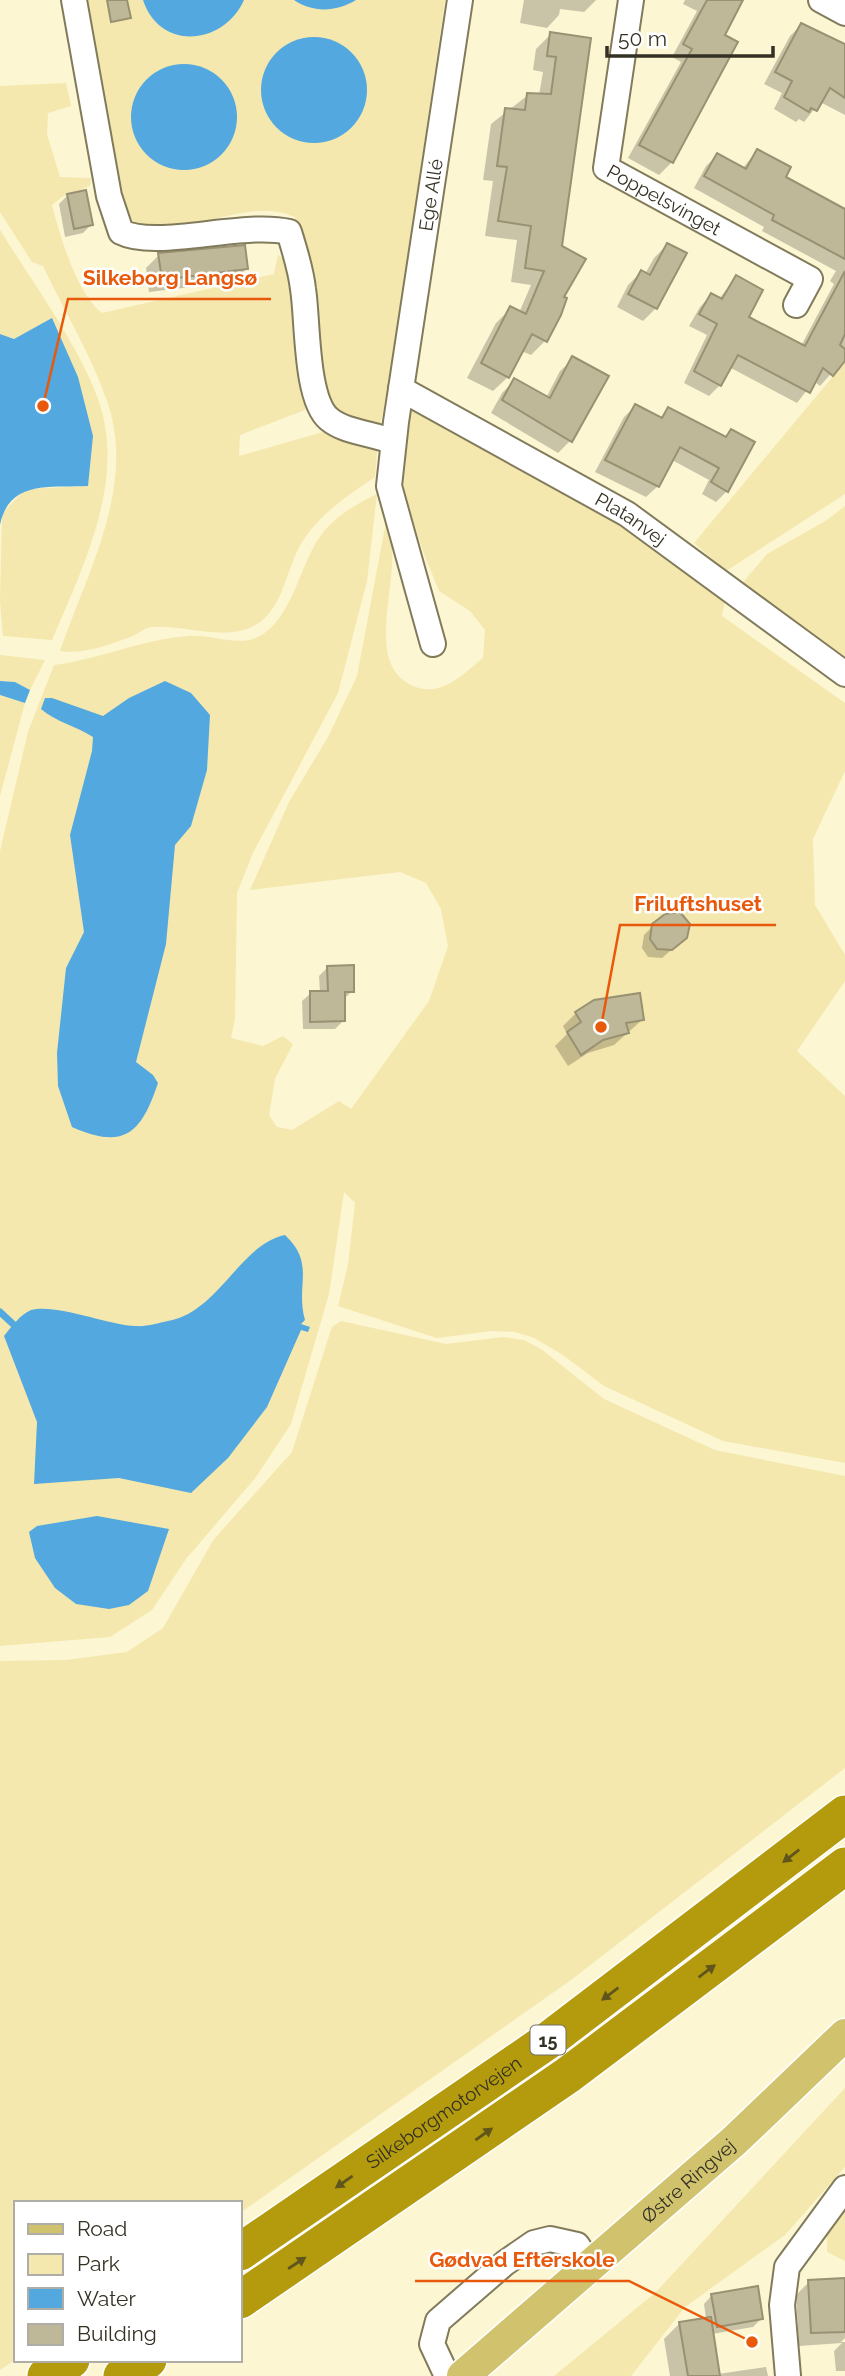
<svg xmlns="http://www.w3.org/2000/svg" width="845" height="2376" font-family="Raleway,sans-serif">
	<style>
		.green { fill: #f4e8ae }
		.water { fill: #52a8df }
		.shadow { fill: #0003 }
		.lines { fill: none; stroke-linecap: round; stroke-linejoin: round }
		.stream { stroke: #52a8df; stroke-width: 7 }
		.building { fill: #bfb898; stroke: #989172; stroke-width: 2 }
		.minor-casing { stroke: #817b5c; stroke-width: 28 }
		.major-casing { stroke: #fff; stroke-width: 35 }
		.highway-casing { stroke: #fff; stroke-width: 40 }
		.minor { stroke: #fff; stroke-width: 24 }
		.major { stroke: #d1c36e; stroke-width: 32 }
		.highway { stroke: #b39b0d; stroke-width: 37 }
		.oneway { fill: #60561c }
		.labels { text-anchor: middle; dominant-baseline: central; stroke-width: 5; stroke-linejoin: round; paint-order: stroke }
		.shield { fill: #fff; stroke: #716f66; stroke-width: 2 }
		.shield-label { font-size: 18px; font-weight: bold; fill: #343124 }
		.street-label { font-size: 19px; fill: #343124; stroke: #fff }
		.leader { fill: none; stroke: #e8590c; stroke-width: 2.5 }
		.callout-dot { fill: #e8590c; stroke: #fff; stroke-width: 2.5 }
		.callout-label { font-size: 21px; text-anchor: middle; font-weight: bold; fill: #e8590c; stroke: #fff; stroke-width: 5; stroke-linejoin: round; paint-order: stroke }
	</style>
	<rect width="100%" height="100%" fill="#fcf6d3"/>
	<!-- green -->
	<g class="green">
		<path d="M81 0H445L391 374 380 426 340 419 323 396 295 217C245 195 182 242 140 225 130 221 124 210 118 201Z"/>
		<path d="M66 83 71 106 48 113 47 134 60 177 91 178 90 186 62 197 52 205C60 236 77 294 102 313L274 274 278 255 289 262 308 391 305 410 240 435 239 456 323 432 378 440 375 477C350 494 324 511 306 536 283 567 286 619 243 630 215 638 181 625 152 627 145 628 139 633 133 636 111 644 83 655 60 651 87 572 137 486 107 401 91 354 64 311 43 266L32 262 0 212V86Z"/>
		<path d="M0 230C31 280 83 351 100 405 125 484 82 569 52 640L3 636 0 601 2 514 25 489 88 486 52 319 14 339 0 334Z"/>
		<polygon points="845,362 845,494 726,571 694,543"/>
		<path d="M416 410C524 464 630 524 726 596L722 616 845 703V771L813 839 815 905 845 955V981L797 1051 845 1096V1463L723 1441 604 1386 563 1355 534 1338 515 1332 492 1331 437 1338 338 1306 348 1265 355 1203 344 1192 329 1294 291 1424 256 1477 186 1559 152 1610 110 1637 0 1646V851L28 732 54 665C101 659 143 639 189 636 210 634 237 647 258 637 292 620 299 567 319 538 333 517 355 505 377 494L367 581 338 693 253 853 237 893 235 1019 231 1038 263 1046 283 1036 293 1044 275 1079 269 1115 277 1127 292 1130 339 1101 351 1109 429 1001 448 946 441 909 426 883 400 872 250 890 289 802 328 737 357 676 386 522C409 567 357 661 413 686 441 698 462 675 483 658L485 630 470 611 439 591 424 554 399 479 409 414Z"/>
		<polygon points="845,506 845,663 739,587 767,554 827,520"/>
		<polygon points="0,655 45,660 30,690 15,682 0,681"/>
		<polygon points="0,695 25,703 0,796"/>
		<polygon points="341,1321 446,1344 503,1337 524,1340 541,1349 604,1399 715,1450 845,1476 845,1768 571,1980 240,2213 240,2203 16,2203 16,2359 0,2370 0,1661 66,1660 127,1652 163,1628 214,1539 292,1452 328,1339 332,1327"/>
		<polygon points="845,2088 845,2167 785,2235 685,2307 631,2376 554,2376 655,2293"/>
		<polygon points="845,2211 845,2261 827,2252 827,2230"/>
	</g>
	<!-- water -->
	<g class="water">
		<path d="M143 0H244C224 45 160 52 143 0Z"/>
		<path d="M294 0H356C336 12 313 13 294 0Z"/>
		<circle cx="314" cy="90" r="53"/>
		<circle cx="184" cy="117" r="53"/>
		<path d="M52 318 78 377 93 436 88 486C52 488 9 479 0 525V334L14 339Z"/>
		<polygon points="0,681 15,682 30,690 25,703 0,695"/>
		<path d="M165 681 191 693 210 715 207 770 191 826 175 845 166 944 136 1062 153 1075 158 1083C141 1134 124 1150 72 1127L58 1086 57 1053 66 968 84 932 70 835 92 751 93 737C76 726 56 722 41 709L45 698H52L103 716 129 698Z"/>
		<path d="M285 1235C316 1264 295 1285 305 1320L301 1324 310 1327 308 1332 301 1330 267 1407 228 1458 191 1493 119 1478 34 1484 37 1422 4 1336C11 1327 21 1314 31 1310 55 1303 108 1325 136 1326 146 1327 158 1323 168 1321 219 1312 240 1244 285 1235Z"/>
		<polygon points="97,1516 169,1529 148,1591 129,1605 109,1609 76,1604 55,1588 35,1558 29,1532 37,1526"/>
	</g>
	<!-- shadow -->
	<g class="shadow">
		<polygon points="596,0 584,12 560,9 559,15 547,28 520,23 524,0"/>
		<polygon points="685,0 741,0 722,36 672,162 659,175 628,158 681,62 672,57 697,11 683,4"/>
		<polygon points="801,25 845,55 845,115 820,102 804,122 799,119 796,122 774,109 782,93 764,84 790,36"/>
		<polygon points="551,34 589,40 560,247 561,298 545,341 531,355 521,351 508,377 493,391 467,378 496,323 511,308 519,313 531,285 511,282 517,240 485,236 493,181 483,180 491,124 528,95 539,95 543,72 533,70 536,49"/>
		<polygon points="757,151 784,178 845,211 845,358 820,386 814,381 797,403 729,367 720,385 709,396 684,383 707,335 689,326 700,307 711,295 719,299 736,277 746,317 801,346 834,284 830,281 836,271 762,231 764,227 694,188 706,166 717,155 742,169"/>
		<polygon points="67,196 91,225 83,233 65,237 59,204"/>
		<polygon points="667,245 656,308 643,321 617,307 628,285 641,272 645,274 654,258"/>
		<polygon points="159,255 246,269 233,282 149,292 146,268"/>
		<polygon points="573,359 570,441 558,453 491,413 502,393 514,381 546,398 560,371"/>
		<polygon points="635,406 659,419 668,409 724,438 731,431 727,491 716,502 702,494 709,480 672,460 658,486 646,497 595,472 624,417"/>
		<polygon points="653,926 676,946 662,958 648,957 642,948 644,935"/>
		<polygon points="328,967 352,991 343,1000 344,1020 335,1029 303,1029 302,1001 311,993 320,993 319,976"/>
		<polygon points="576,1013 642,1020 614,1045 588,1053 568,1066 555,1046 567,1034 563,1026"/>
		<polygon points="845,2280 845,2338 841,2342 845,2342 845,2371 836,2371 834,2351 842,2343 799,2346 796,2295 809,2282"/>
		<polygon points="712,2295 761,2319 753,2327 712,2334 718,2374 766,2367 768,2376 670,2376 664,2339 680,2323 706,2319 704,2304"/>
	</g>
	<g class="lines">
		<!-- stream -->
		<polyline class="stream" points="0,1312 13,1324"/>
	</g>
	<!-- building -->
	<g class="building">
		<polygon points="107,0 127,0 131,18 111,22"/>
		<polygon points="707,0 743,0 725,35 738,42 673,163 639,145 692,49 683,44"/>
		<polygon points="801,23 845,44 845,98 830,88 817,111 811,108 809,112 784,97 792,81 775,72"/>
		<polygon points="550,32 591,38 562,246 586,259 564,297 567,298 561,315 547,342 532,334 509,378 481,363 510,306 526,314 544,271 525,268 531,226 498,221 507,167 497,166 505,108 525,110 527,93 551,94 556,57 547,56"/>
		<polygon points="757,149 791,167 786,177 845,209 845,259 772,220 774,215 704,176 717,153 746,169"/>
		<polygon points="86,190 93,225 74,229 67,194"/>
		<polygon points="667,243 687,253 657,309 628,294 641,270 650,275"/>
		<polygon points="245,245 248,269 162,280 158,253"/>
		<polygon points="845,271 845,334 840,345 845,349 845,361 833,376 823,368 810,393 738,355 721,386 694,371 717,324 699,314 711,293 722,299 736,275 763,290 749,317 805,346"/>
		<polygon points="572,356 609,376 572,442 502,400 514,378 550,398"/>
		<polygon points="635,404 662,418 668,407 726,437 731,429 755,442 728,492 711,482 719,468 680,447 659,487 605,460"/>
		<polygon points="680,912 690,924 687,938 672,950 657,949 650,939 652,924 665,914"/>
		<polygon points="354,965 354,992 345,992 345,1021 310,1022 310,991 328,991 327,966"/>
		<polygon points="640,993 644,1020 626,1023 629,1033 603,1040 581,1055 567,1032 581,1022 575,1012 594,1000"/>
		<polygon points="845,2278 845,2332 811,2333 808,2280"/>
		<polygon points="758,2286 763,2319 717,2327 711,2294"/>
		<polygon points="711,2317 720,2376 688,2376 679,2322"/>
	</g>
	<g class="lines">
		<defs>
			<g id="minor">
				<path d="M74 0 109 196 121 232C157 250 242 221 289 232 295 251 301 270 303 289 308 319 305 399 329 419 346 433 373 433 393 442"/>
				<path id="s1" d="M631 0 606 168 810 279 796 305"/>
				<polyline points="821,0 845,13"/>
				<path id="s2" d="M401 389 627 514 845 674"/>
				<path id="s3" d="M433 644 389 486 396 422 460 0"/>
				<polyline points="447,2376 432,2344 438,2321 505,2263 534,2243 550,2239 577,2245 592,2267"/>
				<polyline points="788,2376 782,2305 787,2267 845,2188"/>
			</g>
			<g id="major">
				<path id="s4" d="M463 2376 734 2141 845 2035"/>
			</g>
			<g id="highway">
				<path id="s5" d="M240 2252 546 2042 845 1814"/>
				<polyline points="240,2300 568,2075 845,1866"/>
				<polyline points="46,2376 71,2360"/>
				<polyline points="122,2376 148,2360"/>
			</g>
		</defs>
		<!-- minor casing -->
		<use href="#minor" class="minor-casing"/>
		<!-- major casing -->
		<use href="#major" class="major-casing"/>
		<!-- highway casing -->
		<use href="#highway" class="highway-casing"/>
		<!-- minor -->
		<use href="#minor" class="minor"/>
		<!-- major -->
		<use href="#major" class="major"/>
		<!-- highway -->
		<use href="#highway" class="highway"/>
	</g>
	<!-- one-way arrows -->
	<defs><path id="oneway-solid" d="M-6-.8H1V-3.2L6.5 0L1 3.2V.8H-6Z" transform="scale(1.75)"/></defs>
	<g class="oneway">
		<use href="#oneway-solid" transform="translate(791 1856) rotate(142)"/>
		<use href="#oneway-solid" transform="translate(707 1971) rotate(-37)"/>
		<use href="#oneway-solid" transform="translate(610 1994) rotate(143)"/>
		<use href="#oneway-solid" transform="translate(484 2134) rotate(-35)"/>
		<use href="#oneway-solid" transform="translate(344 2182) rotate(145)"/>
		<use href="#oneway-solid" transform="translate(297 2263) rotate(-33)"/>
	</g>
	<g class="labels">
		<!-- shield labels -->
		<rect class="shield" x="530.5" y="2025.5" width="35" height="29" rx="5"/>
		<g class="shield-label">
			<text x="548" y="2040">15</text>
		</g>
		<!-- street labels -->
		<g class="street-label">
			<text stroke="none"><textPath href="#s3" startOffset="458">Ege Allé</textPath></text>
			<text stroke="none"><textPath href="#s1" startOffset="236">Poppelsvinget</textPath></text>
			<text stroke="none"><textPath href="#s2" startOffset="264">Platanvej</textPath></text>
			<text stroke="none"><textPath href="#s5" startOffset="247">Silkeborgmotorvejen</textPath></text>
			<text stroke="none"><textPath href="#s4" startOffset="298">Østre Ringvej</textPath></text>
		</g>
	</g>
	<!-- callouts -->
	<path class="leader" d="M43 406L68 299H271M601 1027L620 925H776M752 2342L629 2281H415"/>
	<g class="callout-dot">
		<circle cx="43" cy="406" r="7"/>
		<circle cx="601" cy="1027" r="7"/>
		<circle cx="752" cy="2342" r="7"/>
	</g>
	<g class="callout-label">
		<text x="170" y="285">Silkeborg Langsø</text>
		<text x="698" y="911">Friluftshuset</text>
		<text x="522" y="2267">Gødvad Efterskole</text>
	</g>
	<!-- legend -->
	<rect x="14" y="2201" width="228" height="161" fill="#ffffff" stroke="#aeada7" stroke-width="2"/>
	<rect x="28" y="2224" width="35" height="10" fill="#d1c36e" stroke="#aeada7" stroke-width="2"/>
	<text x="77" y="2236" font-size="21" fill="#343124">Road</text>
	<rect x="28" y="2254" width="35" height="21" fill="#f4e8ae" stroke="#aeada7" stroke-width="2"/>
	<text x="77" y="2271" font-size="21" fill="#343124">Park</text>
	<rect x="28" y="2288" width="35" height="21" fill="#52a8df" stroke="#aeada7" stroke-width="2"/>
	<text x="77" y="2306" font-size="21" fill="#343124">Water</text>
	<rect x="28" y="2324" width="35" height="21" fill="#bfb898" stroke="#aeada7" stroke-width="2"/>
	<text x="77" y="2341" font-size="21" fill="#343124">Building</text>
	<!-- scale -->
	<path d="M607 46v10h166v-10" fill="none" stroke="#343124" stroke-width="3.5"/>
	<text x="618" y="46" font-size="21" fill="#343124" stroke="#ffffff" stroke-width="5" paint-order="stroke">50 m</text>
</svg>
